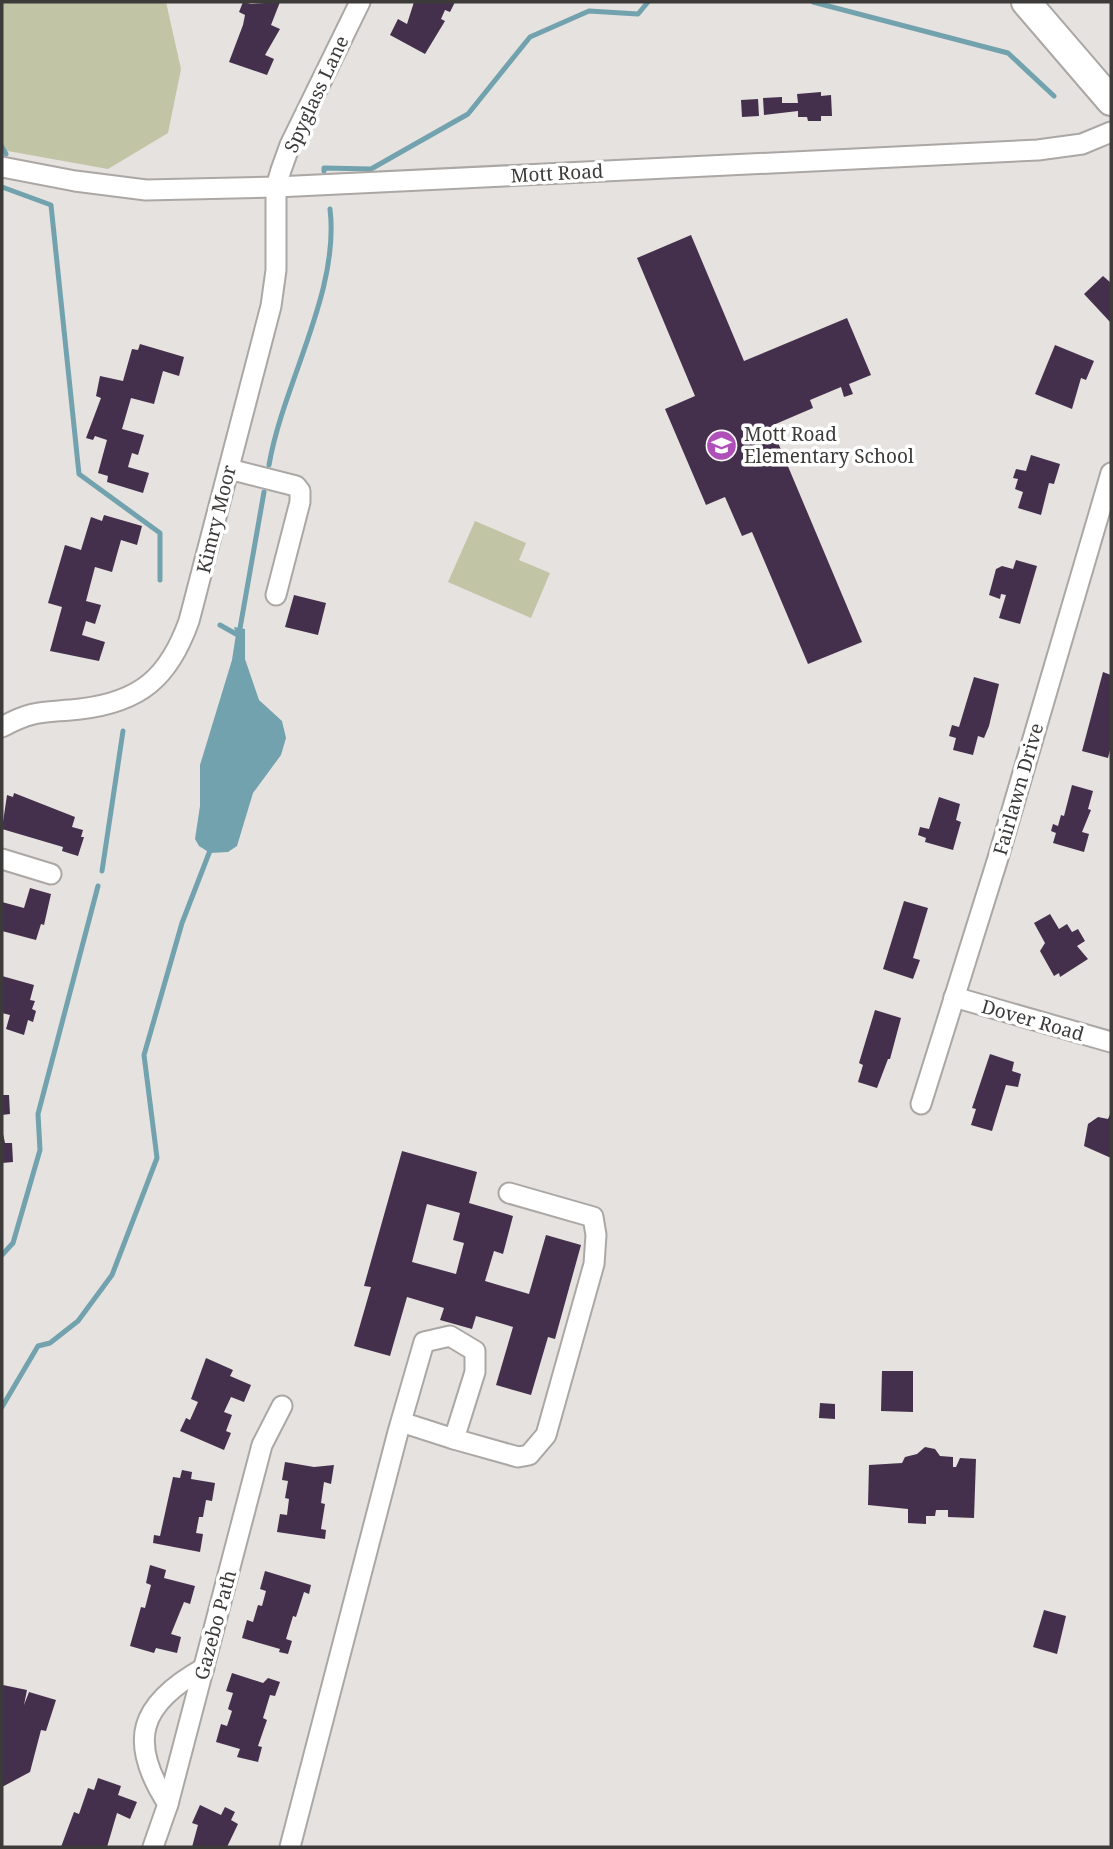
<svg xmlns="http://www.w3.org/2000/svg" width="1113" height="1849" font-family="'Noto Serif',serif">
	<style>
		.green { fill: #c2c4a6 }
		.water { fill: #72a2ae }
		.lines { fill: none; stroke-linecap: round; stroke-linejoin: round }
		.stream { stroke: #72a2ae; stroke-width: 5 }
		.building { fill: #44304d; fill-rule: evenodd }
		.minor-casing { stroke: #aba7a4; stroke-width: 23 }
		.highway-casing { stroke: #aba7a4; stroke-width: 32 }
		.minor { stroke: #fff; stroke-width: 19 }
		.highway { stroke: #fff; stroke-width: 28 }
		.labels { text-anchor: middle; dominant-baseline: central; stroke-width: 7; stroke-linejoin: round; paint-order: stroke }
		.street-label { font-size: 19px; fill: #3d3b3a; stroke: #fff }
		.poi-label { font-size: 19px; fill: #3d3b3a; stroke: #fff; text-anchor: start }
	</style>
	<rect width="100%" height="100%" fill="#e6e2df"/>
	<!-- green -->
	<g class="green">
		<polygon points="2,2 166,2 181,69 168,133 108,169 2,150"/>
		<polygon points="475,521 526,543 519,560 550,573 531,618 448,582"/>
	</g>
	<!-- water -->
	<polygon class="water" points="234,627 245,629 245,659 259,700 282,721 286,738 281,755 253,793 237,846 228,852 210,853 199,846 195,839 200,806 200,765 232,660 236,634"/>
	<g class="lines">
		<!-- stream -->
		<g class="stream">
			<polyline points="813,2 1008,53 1054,96"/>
			<polyline points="2,147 6,154"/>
			<polyline points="324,171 324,168 371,169 468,114 530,37 589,11 638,14 648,2"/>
			<polyline points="2,187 51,205 79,474 160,533 160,580"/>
			<path d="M269 465C283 383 340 292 330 209"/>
			<polyline points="220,625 236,634"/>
			<polyline points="239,634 264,492"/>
			<polyline points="102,871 123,731"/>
			<polyline points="2,1255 13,1243 40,1150 38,1114 98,886"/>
			<polyline points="2,1407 38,1346 50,1343 78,1321 112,1275 157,1158 144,1055 182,923 211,848"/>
		</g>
	</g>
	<!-- building -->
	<g class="building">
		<polygon points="243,2 251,4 280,2 271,25 280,29 265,55 274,59 267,75 229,62 243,25 245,15 239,12"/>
		<polygon points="414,2 455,2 450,12 445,10 441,19 445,21 425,54 390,35 398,19 407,24"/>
		<polygon points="821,92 821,96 831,95 832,116 821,116 821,121 808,121 807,117 798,117 798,111 764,115 763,98 782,97 782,103 798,103 797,94"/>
		<polygon points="758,99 759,116 742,117 741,100"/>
		<polygon points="691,235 744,361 847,318 871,375 849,384 853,394 844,397 841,387 810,400 813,408 771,426 862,642 808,664 752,532 742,536 725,497 706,505 665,409 695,396 637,258"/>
		<polygon points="1103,276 1111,283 1111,323 1084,294"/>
		<polygon points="140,344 184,357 179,376 163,371 154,404 131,398 122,429 144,435 138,455 132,453 128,467 149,473 143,493 107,482 108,476 98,473 107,440 95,436 93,440 86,438 101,398 96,396 100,376 123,381 132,349 138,350"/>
		<polygon points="1055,345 1094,361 1086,380 1081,378 1072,409 1035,394"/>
		<polygon points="1031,455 1060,464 1054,484 1049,483 1041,515 1018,508 1023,492 1015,489 1018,479 1013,478 1016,469 1026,471"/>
		<polygon points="104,515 142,526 137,545 121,540 112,572 95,567 86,601 101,605 95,624 86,621 82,635 105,642 99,661 50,651 62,607 48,603 65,545 81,550 91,517 102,521"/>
		<polygon points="1016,560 1037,566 1020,624 999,618 1006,595 1001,594 1000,599 989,595 996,569 1002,566 1013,569"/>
		<polygon points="294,595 326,603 318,635 285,627"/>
		<polygon points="1103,672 1111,675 1111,746 1108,758 1082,751"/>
		<polygon points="974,677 999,684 989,726 984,738 978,736 973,755 953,750 956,738 949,736 952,725 959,727"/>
		<polygon points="1072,785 1093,791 1088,809 1091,810 1082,832 1089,834 1084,852 1053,843 1056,833 1051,831 1053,824 1058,826 1061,815 1064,816"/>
		<polygon points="14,793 75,817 72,827 83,830 81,837 84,837 78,856 62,851 63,847 2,829 7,795 13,797"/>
		<polygon points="939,797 960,804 956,820 961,822 953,850 925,842 926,838 918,835 920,827 929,829"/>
		<polygon points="30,888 51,894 44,925 41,924 36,940 2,931 2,902 24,908"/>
		<polygon points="904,901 928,908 913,958 920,960 913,979 883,969"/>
		<polygon points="1050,914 1059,929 1067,924 1072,932 1078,929 1085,941 1077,946 1088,959 1060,977 1059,973 1054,976 1040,951 1045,943 1034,923"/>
		<polygon points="2,976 34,985 30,1000 35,1001 32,1009 36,1011 33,1022 28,1020 24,1035 6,1029 10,1015 2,1013"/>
		<polygon points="875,1010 901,1018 890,1059 888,1059 877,1088 858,1082 863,1065 859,1063"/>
		<polygon points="990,1054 1014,1062 1012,1071 1021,1074 1018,1087 1006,1085 992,1131 971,1125 976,1109 972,1108"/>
		<polygon points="2,1095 9,1095 10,1114 2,1115"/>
		<polygon points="1111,1112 1111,1158 1084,1146 1088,1124 1098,1117 1108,1119"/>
		<polygon points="2,1129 5,1143 12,1143 13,1162 2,1163"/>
		<path d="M402 1151 477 1172 469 1203 513 1216 503 1254 494 1251 485 1281 529 1294 546 1235 581 1245 555 1339 548 1337 531 1395 496 1385 513 1327 476 1316 472 1329 440 1320 444 1308 407 1297 390 1356 354 1346 371 1287 364 1286ZM427 1204 460 1213 453 1240 464 1243 456 1274 412 1262Z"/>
		<polygon points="206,1358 233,1370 230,1376 251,1385 244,1402 231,1397 224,1412 232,1415 226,1431 231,1433 224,1450 180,1431 186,1418 190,1420 198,1402 191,1399"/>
		<polygon points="882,1371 913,1371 913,1412 881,1411"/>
		<polygon points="820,1403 835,1404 835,1419 819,1418"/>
		<polygon points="925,1447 935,1449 940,1456 953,1457 953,1467 956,1467 960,1458 976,1459 974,1518 948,1517 948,1510 936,1510 935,1516 926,1516 926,1524 908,1523 908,1509 868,1505 869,1465 902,1463 905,1457 917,1454"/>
		<polygon points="285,1462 314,1467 334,1465 331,1484 324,1482 321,1503 325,1504 321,1529 326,1530 325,1539 277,1532 280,1514 287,1515 289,1499 285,1498 288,1481 282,1480"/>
		<polygon points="182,1470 192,1472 191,1479 215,1483 212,1501 206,1500 203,1517 199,1517 196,1533 203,1534 200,1552 153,1543 154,1535 160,1536 173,1477 180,1478"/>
		<polygon points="150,1565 166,1570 164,1578 195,1586 190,1604 184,1602 171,1634 181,1637 177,1653 156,1648 154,1653 130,1646 141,1607 145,1608 151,1585 146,1583"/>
		<polygon points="265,1571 311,1585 309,1594 304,1592 296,1617 293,1616 286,1639 292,1641 288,1654 279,1652 280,1649 242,1638 247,1620 253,1622 258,1605 262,1606 266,1591 260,1589"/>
		<polygon points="1044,1610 1066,1616 1057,1654 1033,1647"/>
		<polygon points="232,1673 263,1683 268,1678 280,1682 275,1696 270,1695 263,1718 267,1720 258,1746 262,1747 258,1762 237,1757 240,1749 216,1742 221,1724 227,1726 232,1711 228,1709 233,1693 226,1691"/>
		<polygon points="3,1685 27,1690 24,1705 29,1692 56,1700 46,1731 41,1730 30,1772 2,1787"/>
		<polygon points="98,1778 121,1786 118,1795 137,1802 130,1819 117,1813 107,1847 61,1847 74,1812 79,1814 88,1788 94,1790"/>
		<polygon points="200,1805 221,1815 225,1807 235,1812 231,1820 238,1824 227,1847 192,1847 198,1825 192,1823"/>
	</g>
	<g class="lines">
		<defs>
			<g id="minor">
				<polyline points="2,167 75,181 146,190 276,187 1038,150 1082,144 1111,132"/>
				<polyline points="229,469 296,486 300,491 300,502 276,595"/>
				<path d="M2 727C35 709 44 713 80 709 141 702 169 677 189 621L271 306 276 270V187L281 170 290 145 360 2"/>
				<polyline points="2,859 51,874"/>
				<polyline points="954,997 1111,1042"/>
				<polyline points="921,1104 998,858 1111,473"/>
				<polyline points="454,1439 518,1457 529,1455 546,1435 594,1264 596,1235 593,1217 509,1193"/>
				<path d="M168 1804C127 1741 139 1704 204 1668"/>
				<polyline points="153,1847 168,1804 262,1445 282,1406"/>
				<polyline points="290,1847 398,1432 424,1342 450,1336 475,1351 475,1372 454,1439 401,1422"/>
			</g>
			<polyline id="highway" points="1026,2 1111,101"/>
		</defs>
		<!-- minor casing -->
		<use href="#minor" class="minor-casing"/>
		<!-- highway casing -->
		<use href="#highway" class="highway-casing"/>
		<!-- minor -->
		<use href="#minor" class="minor"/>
		<!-- highway -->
		<use href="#highway" class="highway"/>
	</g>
	<!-- icons -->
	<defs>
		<symbol id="school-disc" viewBox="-11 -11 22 22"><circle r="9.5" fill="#af50b8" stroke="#fff"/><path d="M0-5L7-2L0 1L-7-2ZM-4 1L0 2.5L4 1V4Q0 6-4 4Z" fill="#fff"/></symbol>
	</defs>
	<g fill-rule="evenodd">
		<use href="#school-disc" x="704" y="428" width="35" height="35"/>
	</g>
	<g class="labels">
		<!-- street labels -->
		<g class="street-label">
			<text transform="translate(316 94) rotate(-65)">Spyglass Lane</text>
			<text transform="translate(557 173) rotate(-3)">Mott Road</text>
			<text transform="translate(216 519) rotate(-76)">Kimry Moor</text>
			<text transform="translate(1018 789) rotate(-74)">Fairlawn Drive</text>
			<text transform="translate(1033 1020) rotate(16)">Dover Road</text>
			<text transform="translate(215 1625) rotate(-75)">Gazebo Path</text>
		</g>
		<!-- poi labels -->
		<g class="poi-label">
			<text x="744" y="434">Mott Road<tspan x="744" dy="22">Elementary School</tspan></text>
		</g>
	</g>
	<!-- border -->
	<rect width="1113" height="1849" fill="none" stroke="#3d3b3a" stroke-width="7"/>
</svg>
